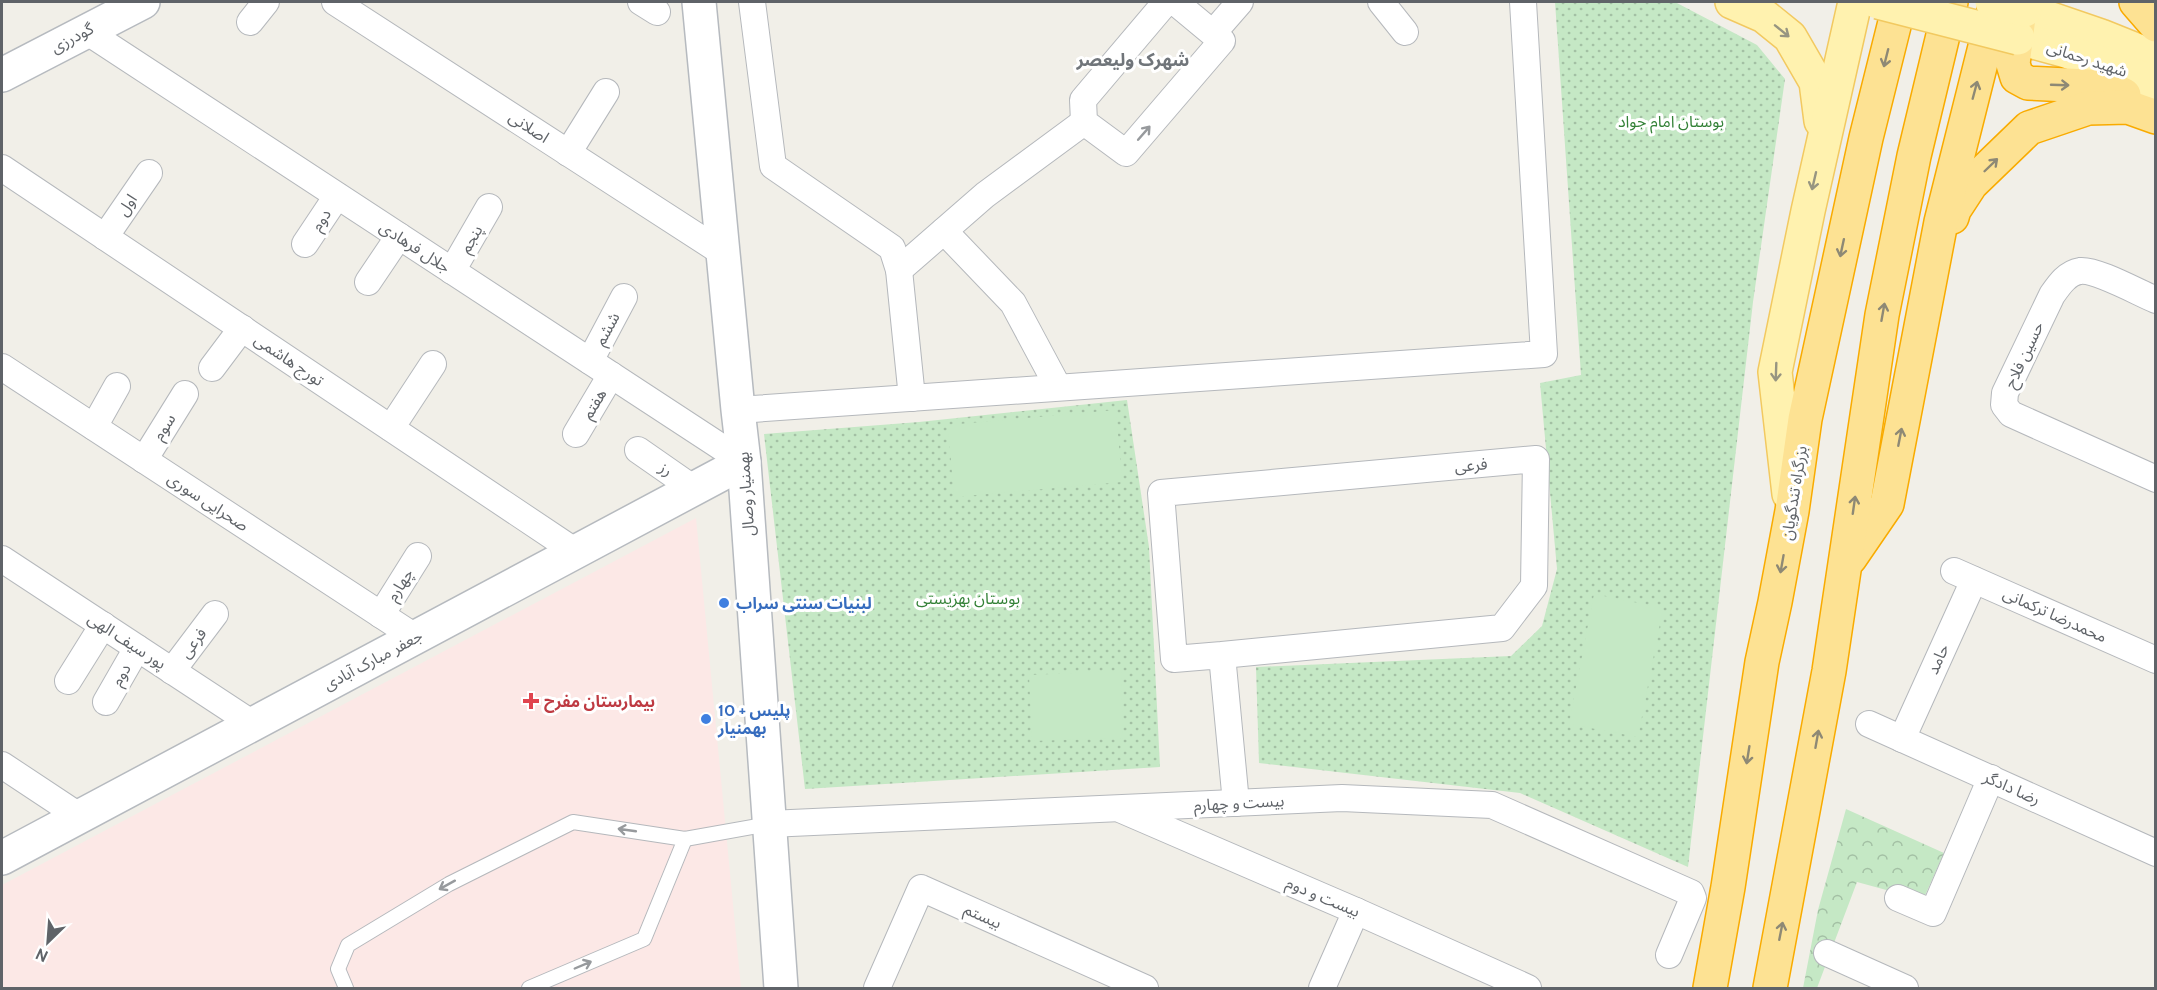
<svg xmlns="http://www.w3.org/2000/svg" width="2157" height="990" font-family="Cabin,'Noto Sans Arabic',sans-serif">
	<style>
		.medical { fill: #fce8e6 }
		.grass { fill: url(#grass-dots) }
		.forest { fill: url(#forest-crowns) }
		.pitch { fill: #c5e8c5 }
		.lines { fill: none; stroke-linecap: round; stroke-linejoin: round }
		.lane-casing { stroke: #b5b8bc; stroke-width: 16 }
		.street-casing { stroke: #b5b8bc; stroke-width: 28 }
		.secondary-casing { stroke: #b6babf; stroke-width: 36 }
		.primary-casing { stroke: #f2c960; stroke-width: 36 }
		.highway-casing { stroke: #f9ab00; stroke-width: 36 }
		.lane { stroke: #fff; stroke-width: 14 }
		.street { stroke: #fff; stroke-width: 26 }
		.secondary { stroke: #fff; stroke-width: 33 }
		.primary { stroke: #fff2af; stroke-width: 33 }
		.highway { stroke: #fde293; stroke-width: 33 }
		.primary-bridge-casing { stroke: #f2c960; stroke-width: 36; stroke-linecap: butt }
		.primary-bridge { stroke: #fff2af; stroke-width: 33 }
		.oneway { stroke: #979581 }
		.oneway2 { stroke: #8e8975 }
		.oneway3 { stroke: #979a9d }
		.shop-dot { fill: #3f7fe0; stroke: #fff; stroke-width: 2 }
		.health-dot { fill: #e0444e; stroke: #fff; stroke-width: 2 }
		.labels { text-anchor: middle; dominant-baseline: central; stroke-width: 6; stroke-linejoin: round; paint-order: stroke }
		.street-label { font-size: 16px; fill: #5f6368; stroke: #fff }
		.park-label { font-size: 16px; fill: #348238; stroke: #fff }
		.shop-label { font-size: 16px; font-weight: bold; fill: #366cbe; stroke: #fff; text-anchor: start }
		.health-label { font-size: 16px; font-weight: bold; fill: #be3a42; stroke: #fff; text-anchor: start }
		.neighbourhood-label { font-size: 18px; font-weight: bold; fill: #70757a; stroke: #fff }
	</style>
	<defs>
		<pattern id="grass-dots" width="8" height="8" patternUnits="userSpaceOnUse" patternTransform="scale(1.5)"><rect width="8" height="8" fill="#c5e8c5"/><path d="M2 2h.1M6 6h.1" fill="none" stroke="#a3c0a4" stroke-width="1.8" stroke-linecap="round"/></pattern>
		<pattern id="forest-crowns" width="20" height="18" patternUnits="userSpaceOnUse" patternTransform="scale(1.5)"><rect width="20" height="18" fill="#c5e8c5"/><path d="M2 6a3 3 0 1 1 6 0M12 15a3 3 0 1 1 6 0" fill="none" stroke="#a3c0a4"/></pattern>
	</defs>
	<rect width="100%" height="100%" fill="#f1efe8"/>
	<!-- medical -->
	<polygon class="medical" points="696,518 741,988 2,988 2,885"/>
	<!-- grass -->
	<g class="grass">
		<polygon points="1555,2 1675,2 1757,45 1785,79 1753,302 1688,867 1520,793 1259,763 1256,667 1511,656 1542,626 1557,569 1540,383 1581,375"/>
		<polygon points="1127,400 1149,547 1160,767 805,789 764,434 919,422"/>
	</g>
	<!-- forest -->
	<polygon class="forest" points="1846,809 1944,853 1923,900 1857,882 1817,988 1803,988 1818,910"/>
	<!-- pitch -->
	<g class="pitch">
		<polygon points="1116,410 1122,482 954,497 948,425"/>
		<polygon points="1594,594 1663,608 1638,737 1569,724"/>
		<polygon points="1121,671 1123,738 1032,741 1029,675"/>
	</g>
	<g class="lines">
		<defs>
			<g id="lane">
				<polyline points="346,988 338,969 348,945 449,884 573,822 685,839 769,824"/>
				<polyline points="529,988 644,939 685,839"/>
			</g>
			<g id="street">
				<polyline points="335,2 723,253"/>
				<polyline points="641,2 657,12"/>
				<polyline points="752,2 773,166 892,248 899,270 912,398"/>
				<polyline points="1166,2 1083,100 1084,122 1126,153 1222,41 1175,2"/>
				<polyline points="1381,2 1405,32"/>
				<polyline points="250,22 266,2"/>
				<polyline points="86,31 744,462"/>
				<polyline points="1213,33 1240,2"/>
				<polyline points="568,153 606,92"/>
				<polyline points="2,168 576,552"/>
				<polyline points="944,231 1013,303 1058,387"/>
				<polyline points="105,237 149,173"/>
				<polyline points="305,244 337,196"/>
				<polyline points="899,270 985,195 1084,122"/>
				<polyline points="452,271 489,207"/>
				<polyline points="368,282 399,236"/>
				<path d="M2156 300C2139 293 2096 269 2080 271 2067 273 2059 285 2052 295L2005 393 2004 405 2011 414 2156 479"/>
				<polyline points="590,361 624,297"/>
				<polyline points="2,367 415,637"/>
				<polyline points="212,368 242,328"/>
				<polyline points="738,410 1544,354 1523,2"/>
				<polyline points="94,427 117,386"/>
				<polyline points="391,428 433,364"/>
				<polyline points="576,434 611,375"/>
				<polyline points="638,450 694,489"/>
				<polyline points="144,460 185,394"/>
				<polyline points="2,559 253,724"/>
				<polyline points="1954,571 2156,660"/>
				<polyline points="381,615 418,556"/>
				<polyline points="1222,655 1502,628 1534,586 1536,459 1161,493 1174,659 1222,655 1236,803"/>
				<polyline points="172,671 215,614"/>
				<polyline points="68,681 103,625"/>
				<polyline points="106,702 137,648"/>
				<polyline points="1869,724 2156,853"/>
				<polyline points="1902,739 1974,580"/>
				<polyline points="2,765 79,816"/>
				<polyline points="1122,810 1356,911 1528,988"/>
				<polyline points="769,824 1342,798 1492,805 1691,893 1693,898 1691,903 1669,955"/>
				<polyline points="1898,898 1933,913 1991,778"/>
				<polyline points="1827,953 1905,988"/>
				<polyline points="877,988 921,888 1145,988"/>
				<polyline points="1322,988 1356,911"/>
			</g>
			<g id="secondary">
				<polyline points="699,2 738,410 744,462 781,988"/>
				<polyline points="2,75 143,2"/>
				<polyline points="2,858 744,462"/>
			</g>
			<g id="primary">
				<polyline points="1732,2 1764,16 1790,37 1816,82 1821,121"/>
				<polyline points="2025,10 2101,36 2156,58"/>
				<polyline points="2018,38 2063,50 2156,83"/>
				<polyline points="1789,494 1775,372 1808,211 1855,2"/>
			</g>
			<g id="highway">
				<polyline points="2136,2 2156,25"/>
				<polyline points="2020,9 2013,64 2017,77 2028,83 2108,87 2124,95"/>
				<polyline points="1952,217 1954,210 1971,184 2029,128 2088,108 2128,107 2156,117"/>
				<polyline points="1850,558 1887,504 1941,222 1996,3"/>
				<polyline points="1710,988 1728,887 1762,662 1775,602 1792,511 1805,419 1866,138 1900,2"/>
				<polyline points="1770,988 1829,671 1882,315 1914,156 1951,2"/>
			</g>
		</defs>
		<!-- lane casing -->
		<use href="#lane" class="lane-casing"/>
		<!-- street casing -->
		<use href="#street" class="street-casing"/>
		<!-- secondary casing -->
		<use href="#secondary" class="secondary-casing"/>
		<!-- primary casing -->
		<use href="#primary" class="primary-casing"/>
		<!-- highway casing -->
		<use href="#highway" class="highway-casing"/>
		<!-- lane -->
		<use href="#lane" class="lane"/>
		<!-- street -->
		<use href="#street" class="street"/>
		<!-- secondary -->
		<use href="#secondary" class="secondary"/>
		<!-- primary -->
		<use href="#primary" class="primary"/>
		<!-- highway -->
		<use href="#highway" class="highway"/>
		<defs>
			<g id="primary-bridge">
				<polyline points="1878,2 2018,38"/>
				<polyline points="1992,2 2025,10"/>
			</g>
		</defs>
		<!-- primary-bridge casing -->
		<use href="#primary-bridge" class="primary-bridge-casing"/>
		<!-- primary-bridge -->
		<use href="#primary-bridge" class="primary-bridge"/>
	</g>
	<!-- one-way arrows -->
	<defs><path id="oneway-shaft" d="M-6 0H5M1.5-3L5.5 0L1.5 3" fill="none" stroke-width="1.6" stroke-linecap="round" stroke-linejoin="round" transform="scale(1.5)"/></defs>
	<g class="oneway">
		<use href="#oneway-shaft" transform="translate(1782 31) rotate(39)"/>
		<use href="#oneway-shaft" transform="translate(1814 181) rotate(103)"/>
		<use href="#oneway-shaft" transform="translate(1776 372) rotate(92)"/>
	</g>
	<g class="oneway2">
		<use href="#oneway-shaft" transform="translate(1886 58) rotate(104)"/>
		<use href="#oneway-shaft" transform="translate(2060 85) rotate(2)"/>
		<use href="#oneway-shaft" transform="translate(1975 90) rotate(-75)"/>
		<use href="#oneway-shaft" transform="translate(1991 165) rotate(-44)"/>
		<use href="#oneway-shaft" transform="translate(1842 248) rotate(102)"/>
		<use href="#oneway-shaft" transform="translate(1883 312) rotate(-80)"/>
		<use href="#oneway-shaft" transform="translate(1900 437) rotate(-79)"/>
		<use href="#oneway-shaft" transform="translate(1854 505) rotate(-82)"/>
		<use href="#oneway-shaft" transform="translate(1782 564) rotate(100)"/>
		<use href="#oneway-shaft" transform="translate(1817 739) rotate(-80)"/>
		<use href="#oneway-shaft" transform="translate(1748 755) rotate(99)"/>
		<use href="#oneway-shaft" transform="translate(1781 931) rotate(-79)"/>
	</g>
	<g class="oneway3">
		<use href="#oneway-shaft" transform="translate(1144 133) rotate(-49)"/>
		<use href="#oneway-shaft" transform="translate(627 830) rotate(-172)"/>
		<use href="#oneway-shaft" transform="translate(447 885) rotate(151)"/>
		<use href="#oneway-shaft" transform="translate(583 965) rotate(-23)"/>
	</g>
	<!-- markers -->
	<g class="shop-dot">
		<circle cx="724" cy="603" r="6"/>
		<circle cx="706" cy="719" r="6"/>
	</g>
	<path class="health-dot" d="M528 692h6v6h6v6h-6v6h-6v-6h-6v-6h6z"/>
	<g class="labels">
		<!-- street labels -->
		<g class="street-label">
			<text transform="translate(72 38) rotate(-28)">گودرزی</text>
			<text transform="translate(2087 59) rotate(18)">شهید رحمانی</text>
			<text transform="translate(529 127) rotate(33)">اصلانی</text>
			<text transform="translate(127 205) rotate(-56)">اول</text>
			<text transform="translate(321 220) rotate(-57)">دوم</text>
			<text transform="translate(471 239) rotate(-60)">پنجم</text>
			<text transform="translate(415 247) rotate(33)">جلال فرهادی</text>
			<text transform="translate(607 329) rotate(-62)">ششم</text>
			<text transform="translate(2024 355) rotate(-65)">حسین فلاح</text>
			<text transform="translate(289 360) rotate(34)">تورج هاشمی</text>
			<text transform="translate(594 404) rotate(-59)">هفتم</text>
			<text transform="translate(164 427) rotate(-58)">سوم</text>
			<text transform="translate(1471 465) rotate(-5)">فرعی</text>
			<text transform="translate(666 469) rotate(34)">رز</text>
			<text transform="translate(1794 493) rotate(-81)">بزرگراه تندگویان</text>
			<text transform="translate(746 494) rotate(-94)">بهمنیار وصال</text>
			<text transform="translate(208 502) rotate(33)">صحرایی سوری</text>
			<text transform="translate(400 585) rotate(-58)">چهارم</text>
			<text transform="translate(2055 615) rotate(24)">محمدرضا ترکمانی</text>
			<text transform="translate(127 641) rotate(33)">پور سیف الهی</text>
			<text transform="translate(193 643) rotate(-53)">فرعی</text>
			<text transform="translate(1938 659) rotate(-66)">حامد</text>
			<text transform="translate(373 660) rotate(-28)">جعفر مبارک آبادی</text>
			<text transform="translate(121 675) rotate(-60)">دوم</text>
			<text transform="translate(2012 788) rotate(24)">رضا دادگر</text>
			<text transform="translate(1239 803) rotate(-3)">بیست و چهارم</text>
			<text transform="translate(1323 897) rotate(23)">بیست و دوم</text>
			<text transform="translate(983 916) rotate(24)">بیستم</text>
		</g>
		<!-- park labels -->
		<g class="park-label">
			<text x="1671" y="121">بوستان امام جواد</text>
			<text x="968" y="598">بوستان بهزیستی</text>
		</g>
		<!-- shop labels -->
		<g class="shop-label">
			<text x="736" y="603">لبنیات سنتی سراب</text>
			<text x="718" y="710">پلیس + 10<tspan x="718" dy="18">بهمنیار</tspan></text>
		</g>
		<!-- health labels -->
		<g class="health-label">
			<text x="544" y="701">بیمارستان مفرح</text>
		</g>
		<!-- neighbourhood labels -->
		<g class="neighbourhood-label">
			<text x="1133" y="60">شهرک ولیعصر</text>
		</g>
	</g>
	<!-- border -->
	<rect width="2157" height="990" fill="none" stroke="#5f6368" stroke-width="6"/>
	<!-- north arrow -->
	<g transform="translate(48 942) rotate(205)" stroke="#ffffff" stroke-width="4.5" paint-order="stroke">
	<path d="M0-4.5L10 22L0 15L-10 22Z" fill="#5f6368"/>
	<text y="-9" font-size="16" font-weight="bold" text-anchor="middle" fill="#5f6368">N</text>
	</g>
</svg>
